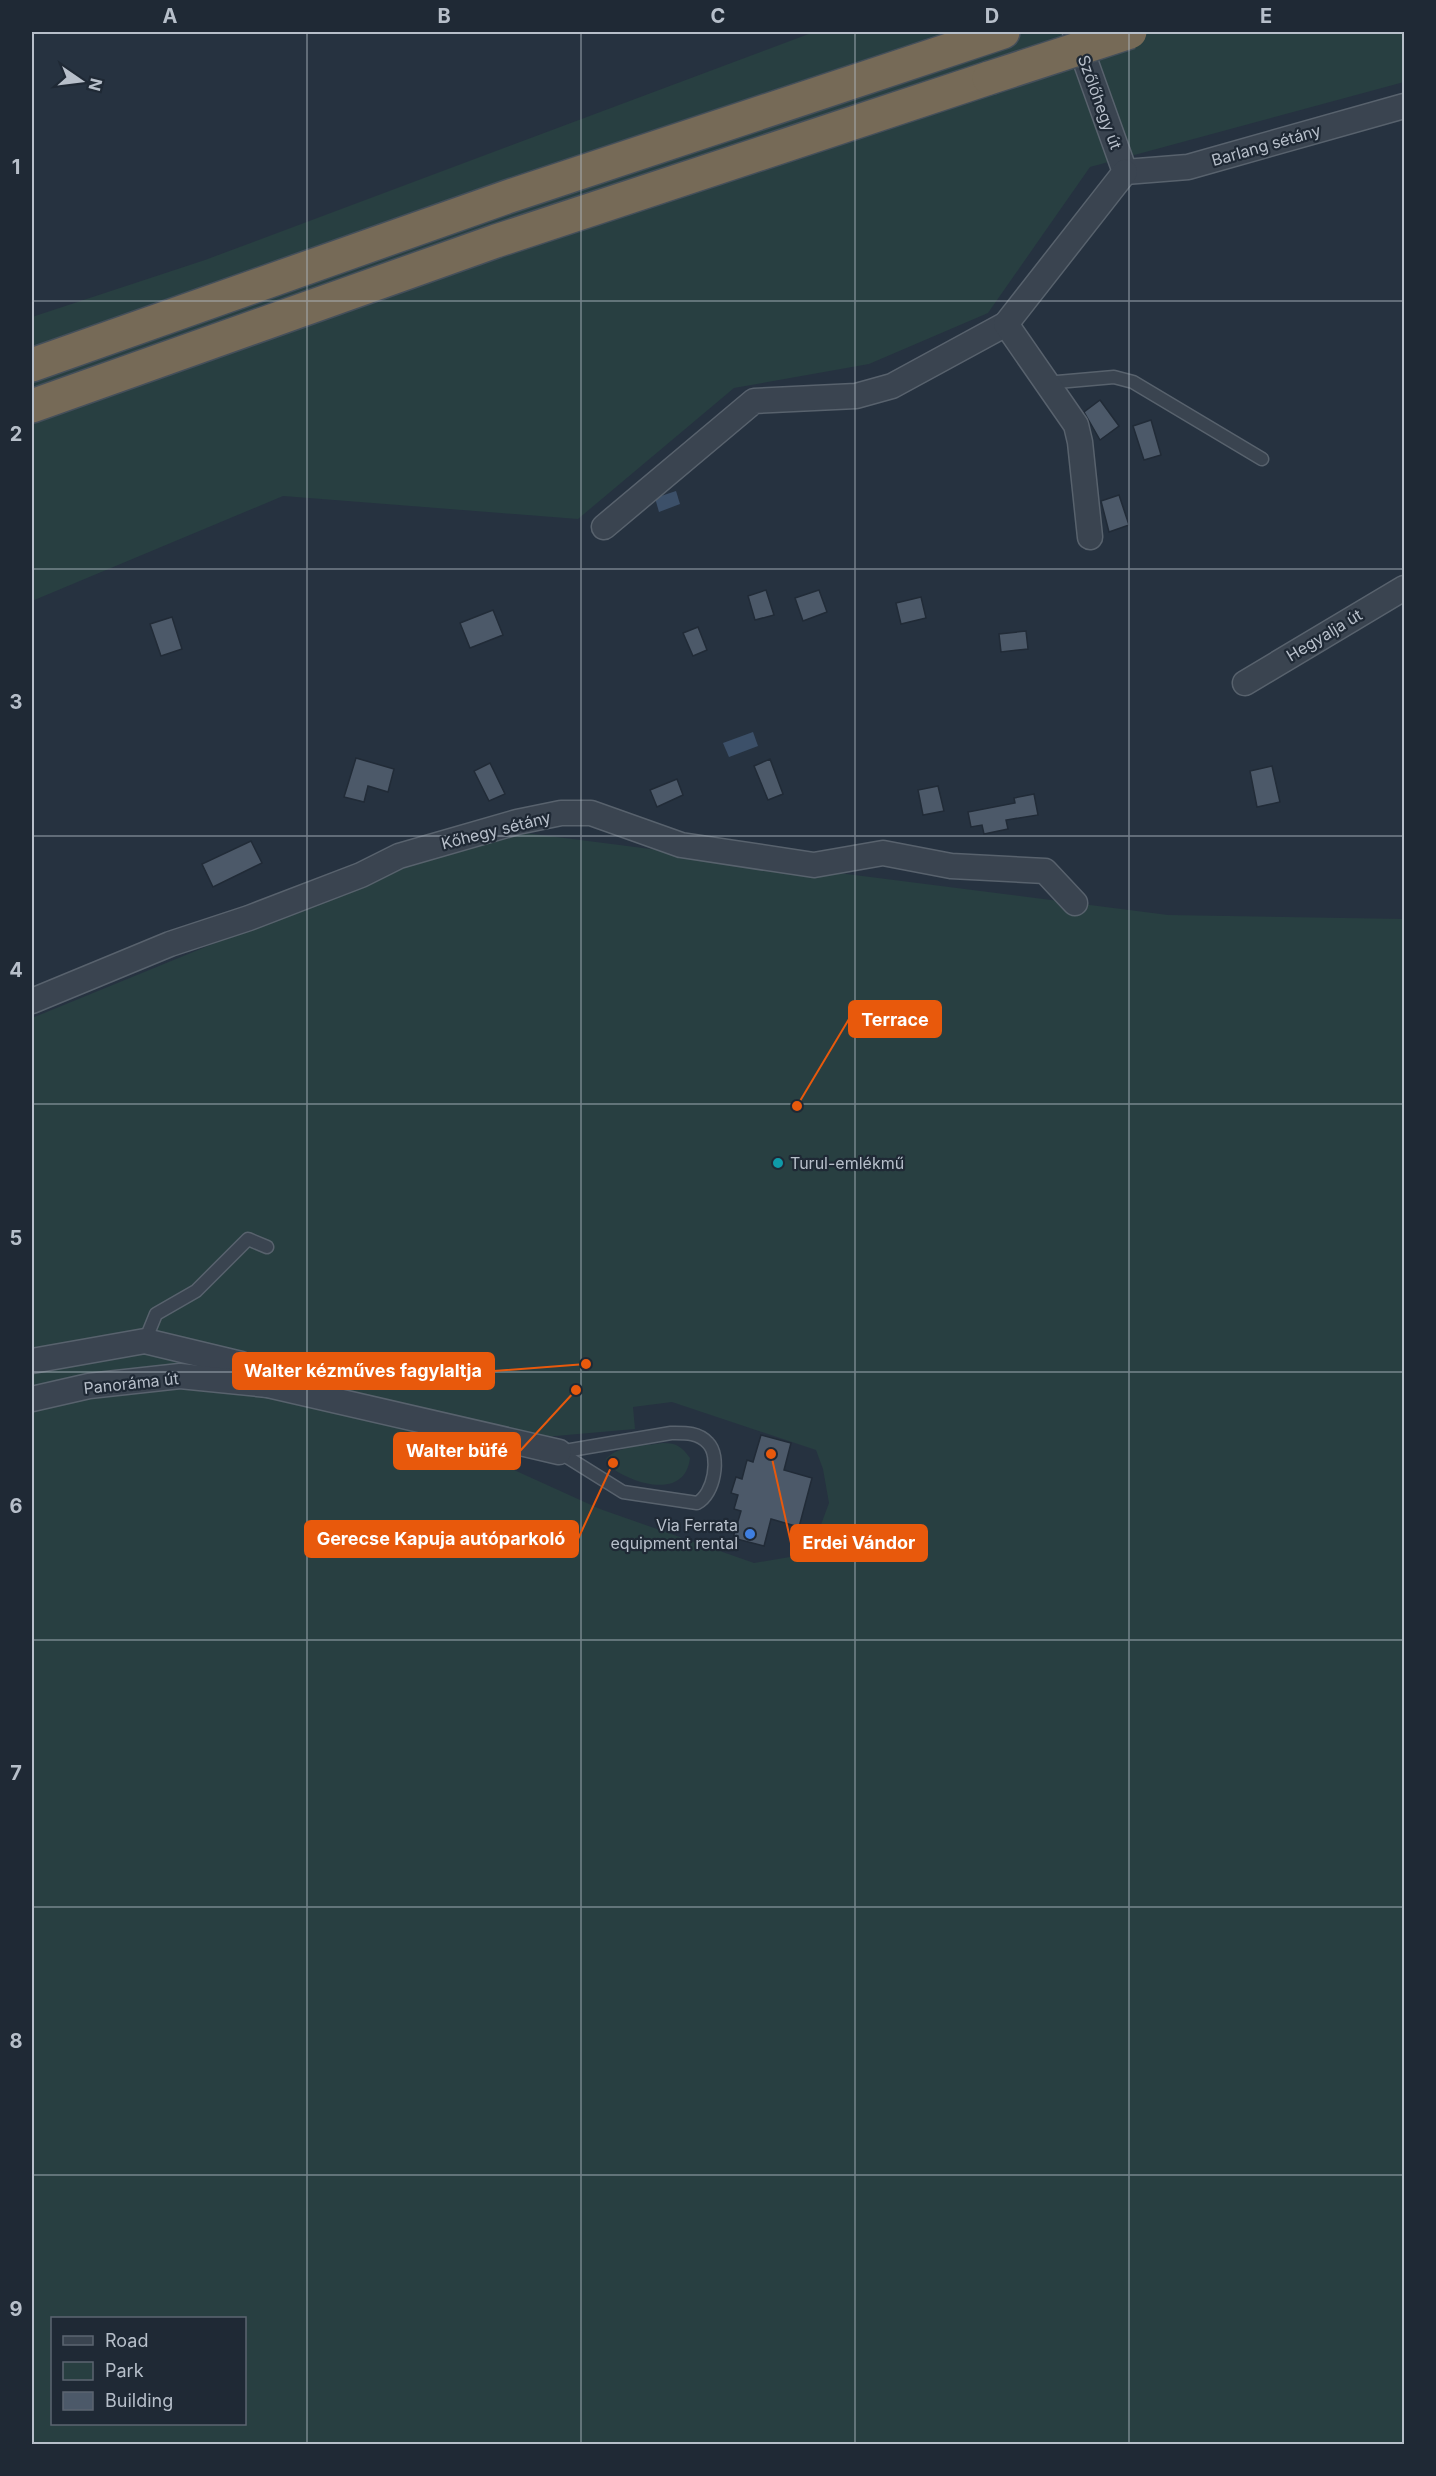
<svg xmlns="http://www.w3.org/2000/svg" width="1436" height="2476" font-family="Inter,sans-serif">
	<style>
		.green { fill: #283f41; fill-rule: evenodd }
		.water { fill: #3c5069 }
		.building { fill: #4c5969; stroke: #212b37; stroke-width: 1.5 }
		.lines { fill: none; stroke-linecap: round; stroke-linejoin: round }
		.lane-casing { stroke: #58626d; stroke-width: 15 }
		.street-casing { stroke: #58626d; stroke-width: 27 }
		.highway-casing { stroke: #454f5a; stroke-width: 36 }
		.lane { stroke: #3a4450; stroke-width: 12 }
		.street { stroke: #3a4450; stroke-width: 24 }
		.highway { stroke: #766a57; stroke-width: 33 }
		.highway-bridge-casing { stroke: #454f5a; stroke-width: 36; stroke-linecap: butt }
		.highway-bridge { stroke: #766a57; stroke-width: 33 }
		.grid { fill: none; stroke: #b7bfca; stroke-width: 1.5; stroke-opacity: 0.55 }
		.culture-dot { fill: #0f9aa8; stroke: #1f2935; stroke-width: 2 }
		.shop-dot { fill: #3f7fe0; stroke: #1f2935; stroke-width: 2 }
		.labels { text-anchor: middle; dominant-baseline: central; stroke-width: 4.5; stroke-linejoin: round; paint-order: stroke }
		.street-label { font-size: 16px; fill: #b7bfca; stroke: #1f2935 }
		.poi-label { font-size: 16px; fill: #b7bfca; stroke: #1f2935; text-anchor: start }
		.leader { fill: none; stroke: #e8590c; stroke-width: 2 }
		.callout-dot { fill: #e8590c; stroke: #1f2935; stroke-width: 2 }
		.callout { fill: #e8590c; stroke: #e8590c; stroke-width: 2 }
		.callout-label { font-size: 18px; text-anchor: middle; font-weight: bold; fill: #fff }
		.neatline { fill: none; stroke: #b7bfca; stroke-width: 2 }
		.grid-label { font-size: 20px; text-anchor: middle; font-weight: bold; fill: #b7bfca }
	</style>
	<rect width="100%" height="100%" fill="#263240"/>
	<!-- green -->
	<g class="green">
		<polygon points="814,32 1404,32 1404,82 1090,167 988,313 869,364 734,388 578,519 283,496 32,601 32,317 205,260"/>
		<path d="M494 829 1168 915 1404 919V2444H32V1018ZM672 1402 816 1450 823 1469 829 1503 819 1530 790 1557 754 1563 600 1509 450 1441 457 1416 544 1437 635 1429 633 1407ZM52 2318H244V2424H52Z"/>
		<path d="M663 1443C677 1443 682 1447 690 1458 685 1502 628 1483 607 1464L606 1459C618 1445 645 1446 663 1443Z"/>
	</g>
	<!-- water -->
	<g class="water">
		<polygon points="676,491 680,504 659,512 655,498"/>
		<polygon points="753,732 758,746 729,757 723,743"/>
	</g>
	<!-- building -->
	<g class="building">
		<polygon points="1100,400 1119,426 1100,440 1084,412"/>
		<polygon points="1151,420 1161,455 1144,460 1133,426"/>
		<polygon points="1119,495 1129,525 1109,532 1101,501"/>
		<polygon points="766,590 774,615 755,620 748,596"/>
		<polygon points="819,590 827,612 803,621 795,598"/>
		<polygon points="921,597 926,618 901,624 896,603"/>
		<polygon points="493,610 503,635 470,648 460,623"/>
		<polygon points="172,617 182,649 161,656 150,624"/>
		<polygon points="698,627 707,650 693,656 683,633"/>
		<polygon points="1026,631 1028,649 1001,652 999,634"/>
		<polygon points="356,758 394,769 388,792 368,786 364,802 344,797"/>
		<polygon points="770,759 783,794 768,800 754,766"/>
		<polygon points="490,763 505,794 489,801 474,771"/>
		<polygon points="1272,766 1280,802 1257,807 1250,771"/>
		<polygon points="677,779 683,795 657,807 650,790"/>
		<polygon points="938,786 944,811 923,815 918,790"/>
		<polygon points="1034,794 1038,815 1006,820 1008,829 984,834 982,825 971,827 968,812 1015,803 1014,798"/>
		<polygon points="251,841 262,863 213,887 202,864"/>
		<polygon points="761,1435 791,1443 784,1470 812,1478 799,1527 771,1519 764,1546 733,1538 741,1511 734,1509 738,1495 731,1493 736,1477 742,1479 747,1460 753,1462"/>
	</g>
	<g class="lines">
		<defs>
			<g id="lane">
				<polyline points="1046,383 1114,377 1133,382 1262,459"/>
				<polyline points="145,1341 156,1314 196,1291 248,1239 267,1247"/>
				<path d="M671 1433C684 1433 698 1432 708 1443 721 1456 714 1495 697 1503L623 1492 559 1452Z"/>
			</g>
			<g id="street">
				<polyline points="1075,32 1125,172"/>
				<polyline points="1125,172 1188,167 1404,106"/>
				<polyline points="604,527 754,401 856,396 892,386 1006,324"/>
				<polyline points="1090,537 1080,442 1076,425 1006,324 1125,172"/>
				<polyline points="1245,683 1404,588"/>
				<polyline points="32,1001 170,944 249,918 361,875 399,856 517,822 561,813 591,813 681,845 814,865 883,853 951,866 1045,871 1075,903"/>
				<polyline points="32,1361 145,1341 241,1364 268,1385"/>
				<polyline points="32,1399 89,1386 180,1376 268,1385 559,1452"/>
			</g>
			<g id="highway">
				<polyline points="32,365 507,197 1003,32"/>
				<polyline points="32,406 496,241 989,78"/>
			</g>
		</defs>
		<!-- lane casing -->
		<use href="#lane" class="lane-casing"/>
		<!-- street casing -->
		<use href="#street" class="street-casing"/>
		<!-- highway casing -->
		<use href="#highway" class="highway-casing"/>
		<!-- lane -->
		<use href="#lane" class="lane"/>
		<!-- street -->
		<use href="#street" class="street"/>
		<!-- highway -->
		<use href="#highway" class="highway"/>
		<defs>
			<polyline id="highway-bridge" points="989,78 1130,32"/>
		</defs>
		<!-- highway-bridge casing -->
		<use href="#highway-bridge" class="highway-bridge-casing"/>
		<!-- highway-bridge -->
		<use href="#highway-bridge" class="highway-bridge"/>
	</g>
	<!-- grid -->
	<path class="grid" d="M307 32V2444M581 32V2444M855 32V2444M1129 32V2444M32 301H1404M32 569H1404M32 836H1404M32 1104H1404M32 1372H1404M32 1640H1404M32 1907H1404M32 2175H1404"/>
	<!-- markers -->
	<circle class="culture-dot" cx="778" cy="1163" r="6"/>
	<circle class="shop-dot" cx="750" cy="1534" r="6"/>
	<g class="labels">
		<!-- street labels -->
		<g class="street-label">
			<text transform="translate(1100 102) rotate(70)">Szőlőhegy út</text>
			<text transform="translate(1266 145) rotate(-16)">Barlang sétány</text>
			<text transform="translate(1324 635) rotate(-31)">Hegyalja út</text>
			<text transform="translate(496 830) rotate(-14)">Kőhegy sétány</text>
			<text transform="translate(131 1383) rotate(-6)">Panoráma út</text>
		</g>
		<!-- poi labels -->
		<g class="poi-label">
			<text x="790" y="1163">Turul-emlékmű</text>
			<text x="738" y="1525" text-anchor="end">Via Ferrata<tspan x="738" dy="18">equipment rental</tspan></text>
		</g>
	</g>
	<!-- callouts -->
	<path class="leader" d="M797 1106L849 1019M586 1364L494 1371M576 1390L520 1451M613 1463L578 1539M771 1454L791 1543"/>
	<g class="callout-dot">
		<circle cx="797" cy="1106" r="6"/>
		<circle cx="586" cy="1364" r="6"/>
		<circle cx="576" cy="1390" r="6"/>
		<circle cx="613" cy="1463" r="6"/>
		<circle cx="771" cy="1454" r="6"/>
	</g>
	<g class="callout">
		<rect x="849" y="1001" width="92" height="36" rx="6"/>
		<rect x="233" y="1353" width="261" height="36" rx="6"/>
		<rect x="394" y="1433" width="126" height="36" rx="6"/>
		<rect x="305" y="1521" width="273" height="36" rx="6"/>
		<rect x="791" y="1525" width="136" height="36" rx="6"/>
	</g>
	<g class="callout-label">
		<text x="895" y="1026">Terrace</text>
		<text x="363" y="1377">Walter kézműves fagylaltja</text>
		<text x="457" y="1457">Walter büfé</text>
		<text x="441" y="1545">Gerecse Kapuja autóparkoló</text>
		<text x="859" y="1549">Erdei Vándor</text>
	</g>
	<!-- border -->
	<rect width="1436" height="2476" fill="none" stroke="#1f2935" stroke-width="66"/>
	<!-- legend -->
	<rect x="51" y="2317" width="195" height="108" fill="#1f2935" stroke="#5c6571" stroke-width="1.5"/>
	<rect x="63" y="2336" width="30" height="9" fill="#3a4450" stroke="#5c6571" stroke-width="1.5"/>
	<text x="105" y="2347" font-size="18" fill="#b7bfca">Road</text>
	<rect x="63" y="2362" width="30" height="18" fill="#283f41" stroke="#5c6571" stroke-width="1.5"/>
	<text x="105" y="2377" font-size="18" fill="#b7bfca">Park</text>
	<rect x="63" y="2392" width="30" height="18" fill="#4c5969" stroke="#5c6571" stroke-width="1.5"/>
	<text x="105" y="2407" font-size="18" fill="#b7bfca">Building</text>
	<!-- north arrow -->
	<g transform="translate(81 81) rotate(104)" stroke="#1f2935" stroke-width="4.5" paint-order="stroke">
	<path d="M0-4.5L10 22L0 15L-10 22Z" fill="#b7bfca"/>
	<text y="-9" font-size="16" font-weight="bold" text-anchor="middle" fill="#b7bfca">N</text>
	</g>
	<rect x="33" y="33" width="1370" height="2410" class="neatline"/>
	<g class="grid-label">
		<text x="170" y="23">A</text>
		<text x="444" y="23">B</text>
		<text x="718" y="23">C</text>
		<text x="992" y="23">D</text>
		<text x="1266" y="23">E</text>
		<text x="16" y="174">1</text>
		<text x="16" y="441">2</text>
		<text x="16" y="709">3</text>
		<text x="16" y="977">4</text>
		<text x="16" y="1245">5</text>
		<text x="16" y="1513">6</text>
		<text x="16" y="1780">7</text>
		<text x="16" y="2048">8</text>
		<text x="16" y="2316">9</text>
	</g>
</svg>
